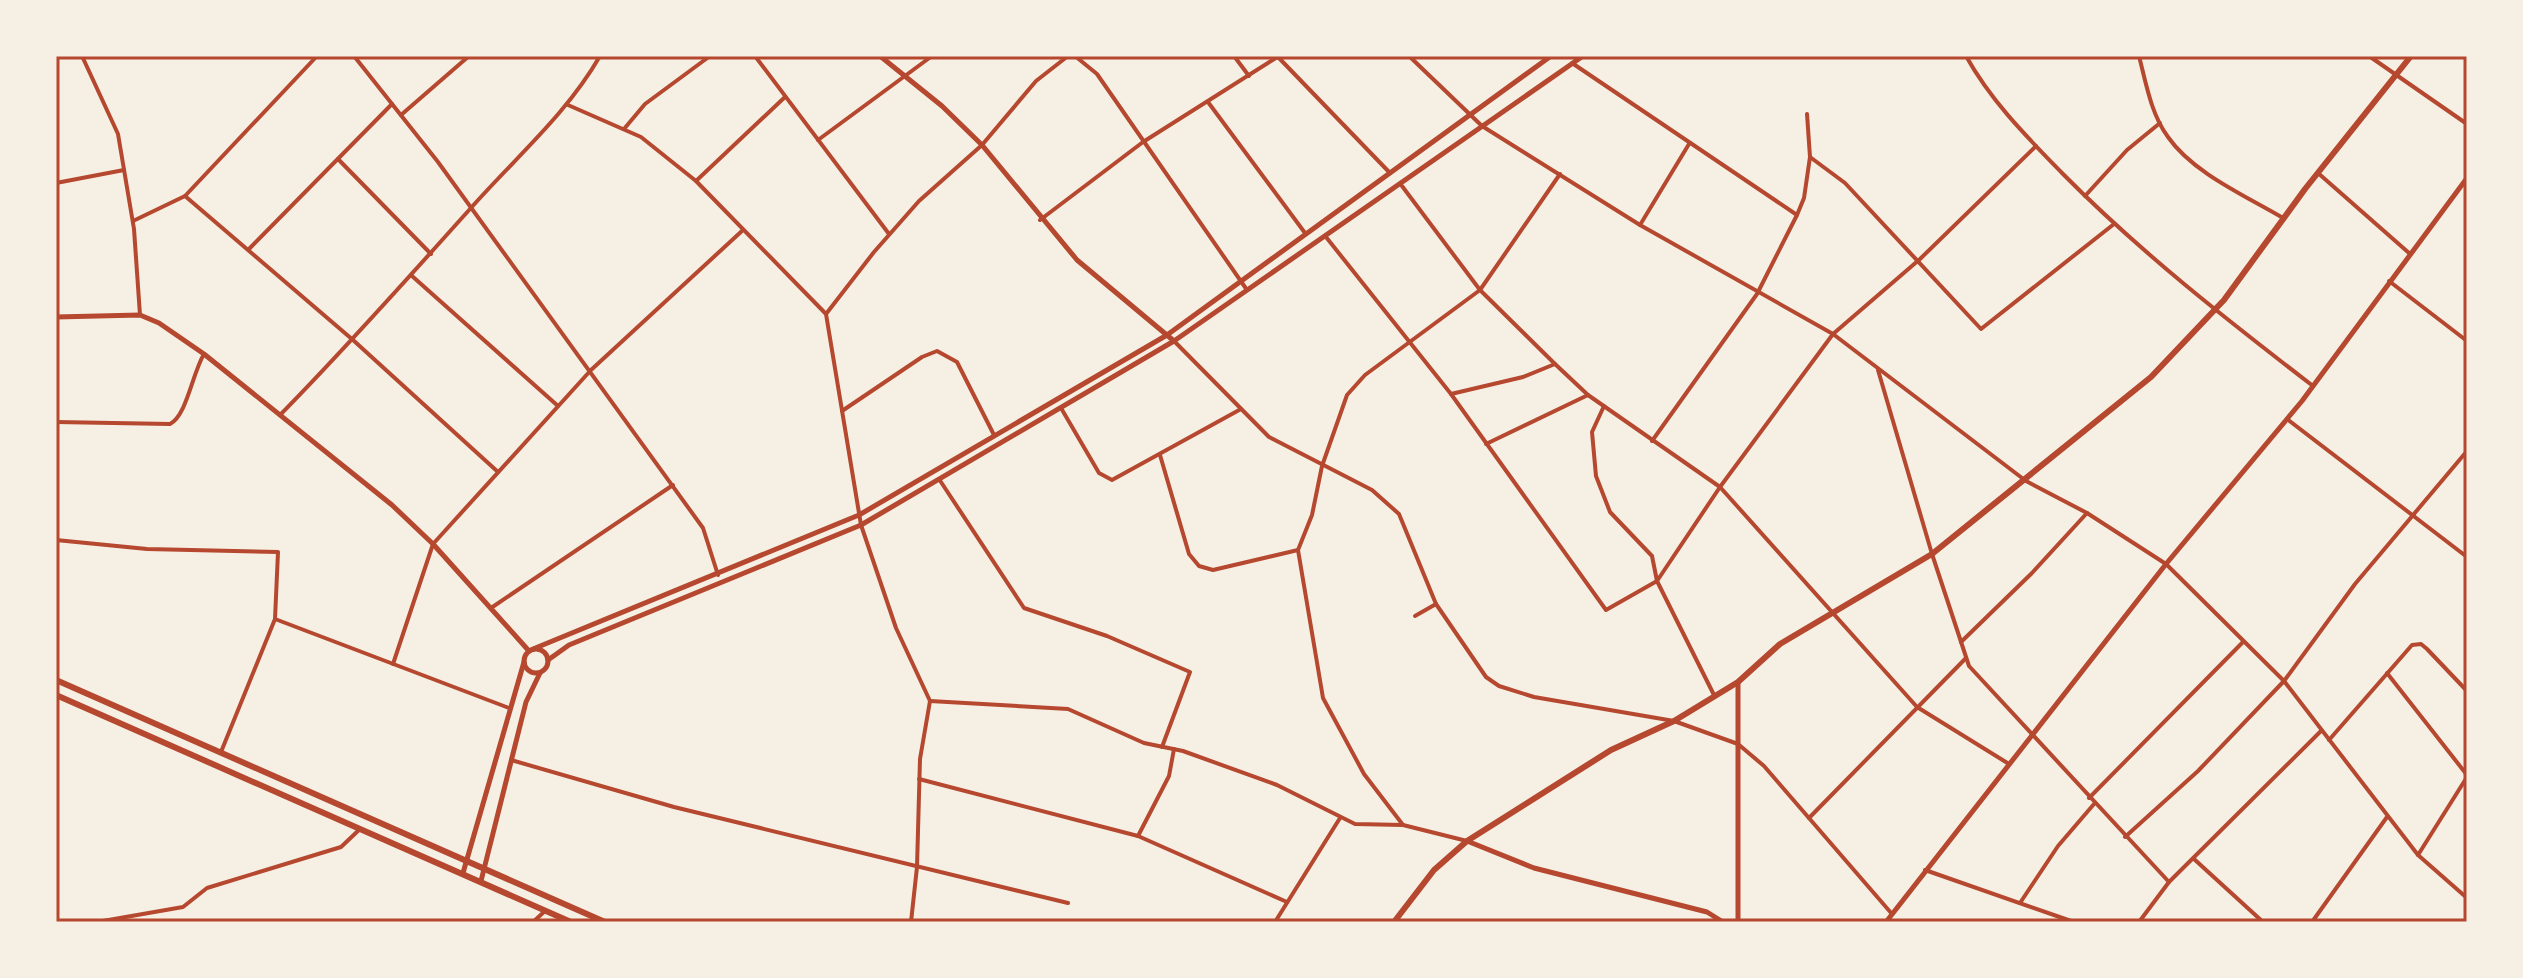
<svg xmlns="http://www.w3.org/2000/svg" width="2523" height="978" font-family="'DM Sans',sans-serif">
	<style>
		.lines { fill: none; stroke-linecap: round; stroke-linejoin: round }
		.minor { stroke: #b5482f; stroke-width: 4 }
		.tertiary { stroke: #b5482f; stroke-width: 5 }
		.secondary { stroke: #b5482f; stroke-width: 6 }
		.neatline { fill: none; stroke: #b5482f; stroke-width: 3 }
	</style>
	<rect width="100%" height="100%" fill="#f6efe4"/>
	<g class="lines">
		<!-- minor -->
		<g class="minor">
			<polyline points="82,56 118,134 134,229 140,315"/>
			<polyline points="354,56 438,162 703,528 718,575"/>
			<polyline points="755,56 889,234"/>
			<polyline points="1075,56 1097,74 1247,290"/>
			<polyline points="1234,56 1249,76"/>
			<polyline points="1409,56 1482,126 1640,225 1833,334 2026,481 2087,513 2166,564 2284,681 2418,855 2467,898"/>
			<path d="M1966 56C1991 101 2026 136 2062 173 2140 252 2226 319 2313 386"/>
			<path d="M2139 56C2146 83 2151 114 2168 137 2193 173 2246 196 2283 218"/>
			<polyline points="2369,56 2467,124"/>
			<polyline points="1278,57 1390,173"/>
			<polyline points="1572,63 1797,215"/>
			<polyline points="1208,102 1305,233"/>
			<polyline points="568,105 641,137 696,181 826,314 861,525 896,628 930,701 920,759 917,867 911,922"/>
			<polyline points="401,115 469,56"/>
			<polyline points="624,129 645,104 710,56"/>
			<polyline points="818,140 932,56"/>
			<polyline points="1810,157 1845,183 1981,329 2114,224"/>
			<polyline points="338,159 431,254"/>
			<polyline points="2318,173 2409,253"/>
			<polyline points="696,181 785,97"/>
			<polyline points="56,183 124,170"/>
			<polyline points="1402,186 1480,290 1555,364 1588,395 1720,487 1917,707 2009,764"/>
			<polyline points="185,196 317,56"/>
			<polyline points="2085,196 2127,150 2160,123"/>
			<polyline points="1040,220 1143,142 1279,56"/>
			<polyline points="133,221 185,196 353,340 498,472"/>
			<polyline points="1640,225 1689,144"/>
			<polyline points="1326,237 1451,394 1606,610 1657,581 1720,487 1833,334 1920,259 2036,146"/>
			<polyline points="249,249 392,104"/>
			<polyline points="412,276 558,406"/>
			<polyline points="2389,281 2467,341"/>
			<polyline points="826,314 874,252 919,201 982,145 1036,81 1068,56"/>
			<polyline points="1174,341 1269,437 1372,490 1399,514 1436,604 1486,677 1499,686 1534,697 1674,721 1738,744 1764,766 1892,914"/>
			<polyline points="1878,370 1932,554 1969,666 2169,882"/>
			<polyline points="1451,394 1523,377 1555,364"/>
			<polyline points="1604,406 1592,432 1596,476 1610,512 1652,556 1657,581 1714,695"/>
			<polyline points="1061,408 1099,473 1112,480 1241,409"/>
			<polyline points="842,411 922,357 937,351 957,362 994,435"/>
			<path d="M280 415C346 348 407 279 470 209 515 158 566 115 600 56"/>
			<polyline points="2287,419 2467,557"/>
			<path d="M56 422 170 424C187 415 192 374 204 354"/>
			<polyline points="1652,441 1757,294 1797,215 1804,198 1810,157 1807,114"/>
			<polyline points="1486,444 1588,395"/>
			<polyline points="1160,455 1189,554 1199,566 1213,570 1298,550"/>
			<polyline points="939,479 1024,608 1107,636 1190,672 1162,747"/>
			<polyline points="56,540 147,549 278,552 275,619 221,752"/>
			<polyline points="491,608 673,485"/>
			<polyline points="1415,616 1436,604"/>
			<polyline points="275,619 509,708"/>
			<polyline points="1961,642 2032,573 2087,513"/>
			<polyline points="393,664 433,544 591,370 743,230"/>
			<polyline points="2387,673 2467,775"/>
			<polyline points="930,701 1068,709 1144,743 1183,751 1277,785 1355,824 1403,825 1467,841"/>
			<polyline points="2329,740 2412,645 2421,644 2427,649 2467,691"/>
			<polyline points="511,760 674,807 1068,903"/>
			<polyline points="919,779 1138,836 1287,902"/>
			<polyline points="2089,798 2243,642"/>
			<polyline points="1809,818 1966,658"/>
			<polyline points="1403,825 1364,774 1323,698 1298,550 1312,515 1322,466 1347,395 1365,375 1480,290 1560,174"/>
			<polyline points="1138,836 1169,776 1174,749"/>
			<polyline points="2125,837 2198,771 2284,681 2355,584 2467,451"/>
			<polyline points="2418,855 2467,777"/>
			<polyline points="2194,859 2263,922"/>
			<polyline points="1925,870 2074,922"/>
			<polyline points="2020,903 2058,846 2094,804"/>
			<polyline points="97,922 183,907 207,888 341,847 360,829"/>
			<polyline points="533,922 545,911"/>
			<polyline points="1275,922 1340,818"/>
			<polyline points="2139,922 2169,882 2321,731"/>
			<polyline points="2312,922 2387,817"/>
		</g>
		<!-- tertiary -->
		<g class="tertiary">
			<polyline points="880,56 942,106 982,145 1077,260 1174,341"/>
			<polyline points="56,317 140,315 159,323 204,354 392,505 433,544 529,651"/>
			<circle cx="536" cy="661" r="12"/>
			<polyline points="533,649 859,515 1167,335 1551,56"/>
			<polyline points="548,660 569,645 861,525 1174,341 1583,56"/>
			<polyline points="1467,841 1534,868 1707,912 1723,922"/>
			<polyline points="463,873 524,662"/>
			<polyline points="481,881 526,702 540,673"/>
			<polyline points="1738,922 1738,682"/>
			<polyline points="1886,922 2166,564 2302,401 2467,178"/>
		</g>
		<!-- secondary -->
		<g class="secondary">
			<polyline points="56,680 605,922"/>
			<polyline points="56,695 571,922"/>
			<polyline points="1394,922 1434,870 1467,841 1611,750 1674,721 1738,682 1780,644 1932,554 2151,377 2224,300 2305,189 2411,56"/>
		</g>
	</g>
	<!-- border -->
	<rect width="2523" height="978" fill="none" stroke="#f6efe4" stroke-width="116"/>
	<rect x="58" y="58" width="2407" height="862" class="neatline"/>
</svg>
